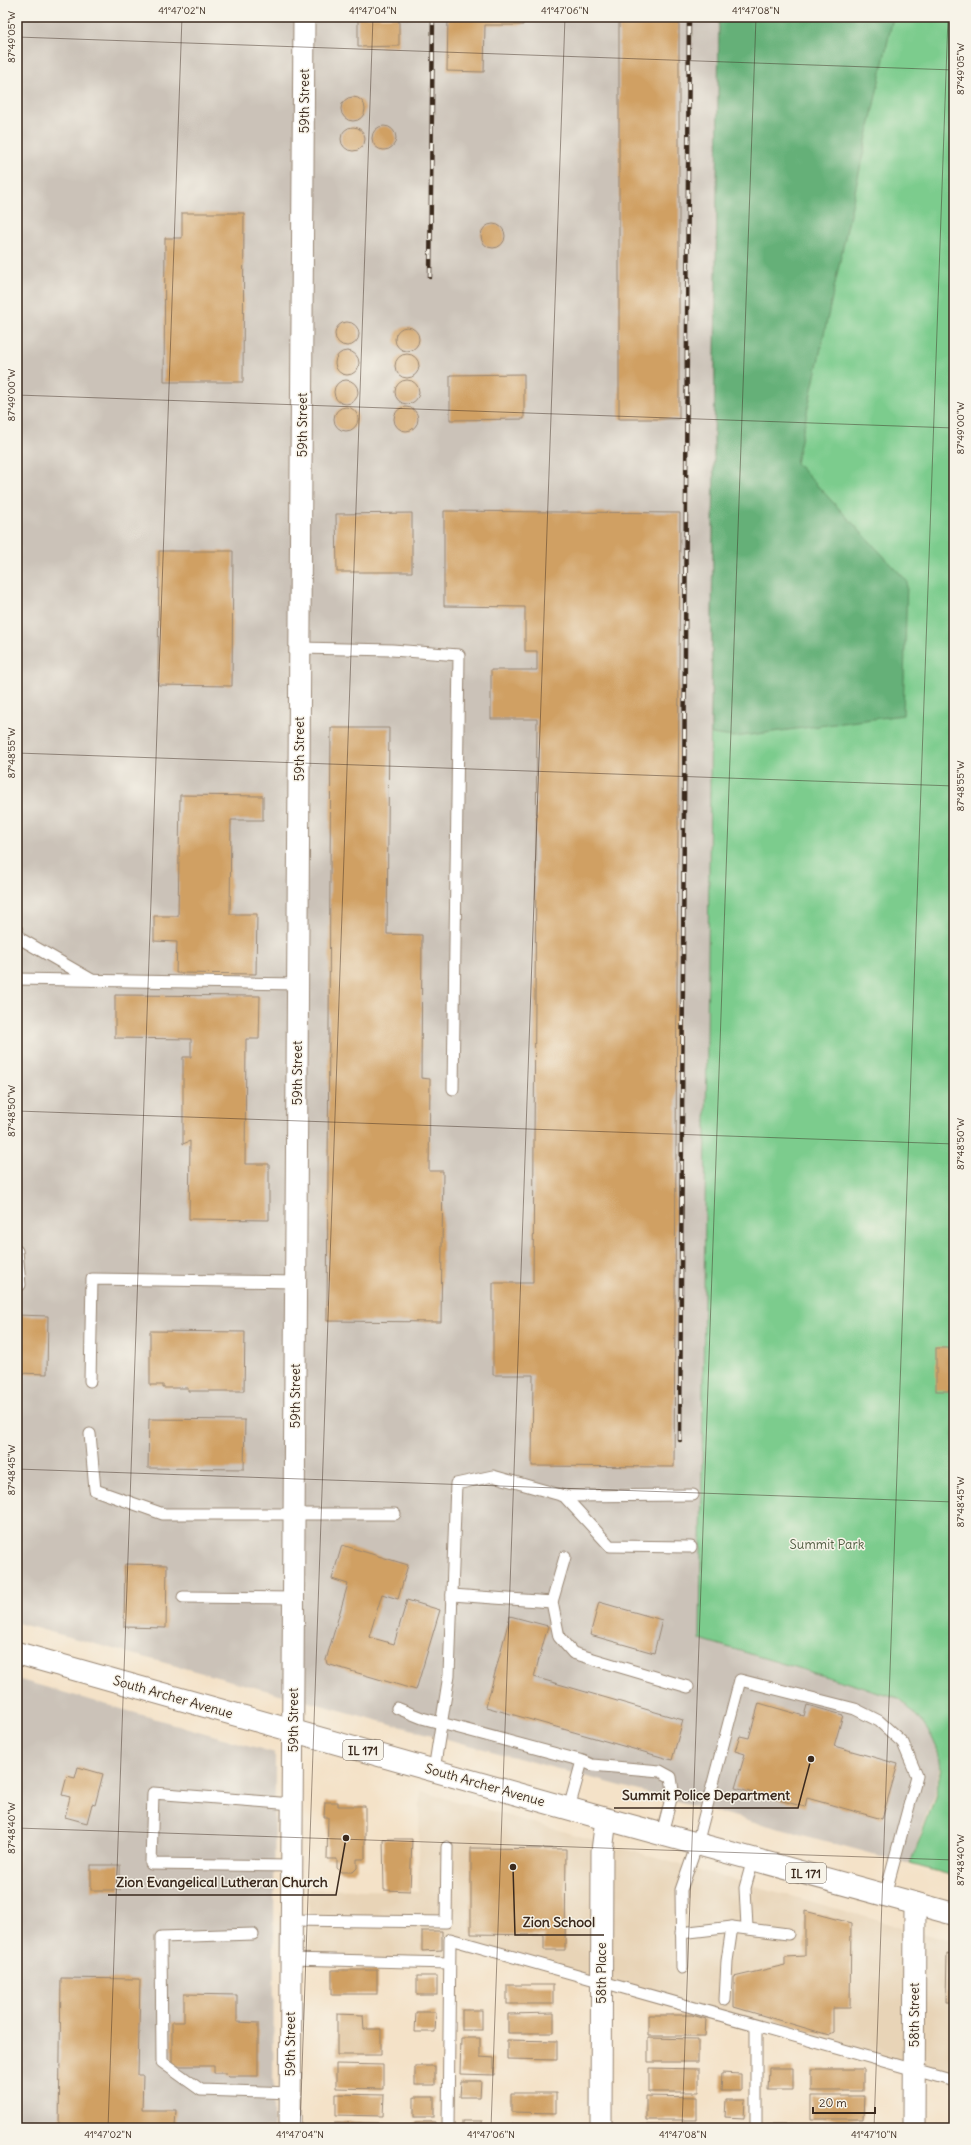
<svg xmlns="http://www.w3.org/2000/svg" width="971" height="2145" font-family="Delius,sans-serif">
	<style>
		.built { fill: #e8d4b7 }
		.industrial { fill: #cbc2b8 }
		.green { fill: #7ccc8d; stroke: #5c7b56 }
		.forest { fill: #65b078; stroke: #506d4b }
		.building { fill: #d0a064 }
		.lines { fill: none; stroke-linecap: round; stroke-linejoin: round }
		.lane-casing { stroke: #988673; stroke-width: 13 }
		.street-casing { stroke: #988673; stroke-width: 23 }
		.primary-casing { stroke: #988673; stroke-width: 24 }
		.lane { stroke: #fff; stroke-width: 11 }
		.street { stroke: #fff; stroke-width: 21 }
		.primary { stroke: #fff; stroke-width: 22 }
		.rail-casing { stroke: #3b2a1e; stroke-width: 4.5 }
		.rail { stroke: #f7f3e8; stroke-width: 3; stroke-dasharray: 9; stroke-linecap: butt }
		.ticks { fill: none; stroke: #3b2a1e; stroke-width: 1; stroke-opacity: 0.45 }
		.labels { text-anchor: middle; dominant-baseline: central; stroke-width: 3; stroke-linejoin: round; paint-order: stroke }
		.shield { fill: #f7f3e8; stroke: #73665b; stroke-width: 1 }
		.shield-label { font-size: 12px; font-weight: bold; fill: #3b2a1e }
		.street-label { font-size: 13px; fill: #3b2a1e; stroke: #f7f3e8 }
		.park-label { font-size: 13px; fill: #4e5b3f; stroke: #f7f3e8 }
		.leader { fill: none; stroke: #3b2a1e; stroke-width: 1.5 }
		.callout-dot { fill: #3b2a1e; stroke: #f7f3e8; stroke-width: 1.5 }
		.callout-label { font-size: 14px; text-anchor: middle; font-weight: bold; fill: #3b2a1e; stroke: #f7f3e8; stroke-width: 3; stroke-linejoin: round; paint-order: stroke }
		.neatline { fill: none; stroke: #3b2a1e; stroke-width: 1.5 }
		.ticks-label { font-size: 10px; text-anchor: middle; fill: #3b2a1e }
	</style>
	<rect width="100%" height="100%" fill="#f7f3e8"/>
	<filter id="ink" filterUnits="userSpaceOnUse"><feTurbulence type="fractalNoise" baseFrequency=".025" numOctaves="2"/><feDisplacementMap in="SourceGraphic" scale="8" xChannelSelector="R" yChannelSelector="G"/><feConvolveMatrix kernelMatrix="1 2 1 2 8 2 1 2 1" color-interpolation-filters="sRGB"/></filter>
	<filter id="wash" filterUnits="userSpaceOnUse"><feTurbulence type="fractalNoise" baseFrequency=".012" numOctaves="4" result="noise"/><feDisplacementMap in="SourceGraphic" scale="16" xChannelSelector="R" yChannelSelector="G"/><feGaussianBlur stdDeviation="0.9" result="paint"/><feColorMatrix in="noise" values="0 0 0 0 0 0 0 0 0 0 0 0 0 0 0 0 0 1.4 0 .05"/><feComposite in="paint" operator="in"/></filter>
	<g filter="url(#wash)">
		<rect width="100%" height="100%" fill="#f4e2c8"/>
		<!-- built -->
		<polygon class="built" points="420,1791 954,1942 954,2080 446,1937 446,1961 308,1959 309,1889 418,1891"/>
		<!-- industrial -->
		<g class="industrial">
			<polygon points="17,17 719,17 700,1639 898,1698 918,1716 933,1739 940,1761 937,1785 910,1864 17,1623"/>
			<polygon points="17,1679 275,1753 273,2128 17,2128"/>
		</g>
		<!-- green -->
		<path class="green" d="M719 17H954V1876L910 1864C919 1839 944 1784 940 1760 935 1734 917 1715 898 1698L700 1639Z"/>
		<!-- forest -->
		<polygon class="forest" points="719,17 896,17 893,17 796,463 907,581 903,715 734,737 711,734"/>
		<g id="blocks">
			<!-- building -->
			<g class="building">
				<polygon points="358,17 399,17 399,46 358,47"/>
				<polygon points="448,17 524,17 523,25 485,25 484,72 447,71"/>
				<rect x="619" y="17" width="60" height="402"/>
				<circle cx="353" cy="109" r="12"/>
				<circle cx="384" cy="138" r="12"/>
				<circle cx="353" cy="139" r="12"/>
				<polygon points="182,213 244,213 243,382 164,382 165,238 182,238"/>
				<circle cx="493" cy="236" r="12"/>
				<circle cx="347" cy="334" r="12"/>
				<circle cx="407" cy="339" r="12"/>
				<circle cx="347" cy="363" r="12"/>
				<circle cx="407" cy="366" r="12"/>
				<polygon points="524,374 524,419 450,420 450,375"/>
				<circle cx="346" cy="392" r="12"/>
				<circle cx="407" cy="392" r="12"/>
				<circle cx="346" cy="419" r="12"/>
				<circle cx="406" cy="419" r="12"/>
				<polygon points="444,511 680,513 674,1467 532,1466 533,1375 493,1375 493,1283 533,1283 537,719 491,719 491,670 537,670 537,651 525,651 525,607 444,606"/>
				<polygon points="412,513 412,572 337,572 336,514"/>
				<polygon points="159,551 233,551 232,686 158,685"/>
				<polygon points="331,728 389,728 387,934 422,935 421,1078 430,1079 429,1171 443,1171 441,1322 327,1321"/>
				<polygon points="180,795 263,796 263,820 231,820 230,914 257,914 256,974 176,973 177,942 154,941 154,916 178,916"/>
				<polygon points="115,995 260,996 259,1039 246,1039 245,1164 269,1164 269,1220 189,1219 190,1141 183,1144 183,1057 191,1057 191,1039 115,1038"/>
				<polygon points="17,1315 48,1316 47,1374 17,1373"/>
				<polygon points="150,1331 245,1332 244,1391 188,1391 188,1388 163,1388 163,1385 150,1385"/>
				<rect x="936" y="1348" width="18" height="43"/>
				<polygon points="149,1419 245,1420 244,1469 148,1468"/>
				<polygon points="342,1545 408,1565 398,1599 382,1594 369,1637 394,1644 407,1600 440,1610 416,1690 327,1664 326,1660 348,1584 332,1579"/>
				<polygon points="125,1564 167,1565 166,1628 124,1627"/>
				<polygon points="599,1602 662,1620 654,1653 590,1635"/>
				<polygon points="510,1616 548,1626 534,1677 683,1720 672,1760 486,1707"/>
				<polygon points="759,1703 804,1716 807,1705 843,1715 834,1746 898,1764 882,1819 807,1798 805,1807 735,1788 745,1754 735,1751 740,1736 749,1738"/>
				<polygon points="78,1767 103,1774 95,1805 92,1804 87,1823 65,1817 70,1797 62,1795 67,1776 75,1778"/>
				<polygon points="325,1802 338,1802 338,1806 365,1806 365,1859 357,1859 357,1868 353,1872 341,1872 337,1868 337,1859 327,1859 328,1817 324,1817"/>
				<polygon points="383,1839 412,1839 410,1891 384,1890"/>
				<polygon points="471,1848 566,1849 565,1950 544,1950 544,1935 471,1934"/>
				<rect x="91" y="1865" width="29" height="25"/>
				<polygon points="805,1911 851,1923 850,2008 833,2008 833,2033 829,2035 734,2007 734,1977 785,1965 785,1957 805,1956"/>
				<polygon points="422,1931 442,1931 442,1950 422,1951"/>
				<polygon points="947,1953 954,1955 954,2002 946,2002"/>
				<rect x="332" y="1970" width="45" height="24"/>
				<rect x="417" y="1976" width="20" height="19"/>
				<polygon points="61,1978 140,1979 138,2075 143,2075 142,2110 176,2110 175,2128 59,2128"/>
				<rect x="507" y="1985" width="46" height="19"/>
				<polygon points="184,1994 237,1995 237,2022 258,2023 258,2076 229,2076 226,2073 214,2073 214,2066 172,2066 172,2022 184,2022"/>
				<rect x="462" y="2010" width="20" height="20"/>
				<polygon points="416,2012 436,2012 435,2032 415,2032"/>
				<polygon points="554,2013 554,2033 508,2033 508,2014"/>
				<polygon points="337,2014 363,2015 364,2029 381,2029 381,2055 337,2055"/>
				<polygon points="648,2015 692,2015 706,2019 705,2036 648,2036"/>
				<polygon points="461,2038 480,2038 480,2057 494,2058 494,2075 460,2074"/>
				<polygon points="648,2038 698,2039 698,2062 648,2062"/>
				<polygon points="507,2040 557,2041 557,2060 507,2059"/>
				<polygon points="336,2064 383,2065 383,2089 336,2088"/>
				<rect x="415" y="2066" width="20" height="19"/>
				<polygon points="649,2068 699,2069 699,2092 649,2092"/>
				<polygon points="769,2068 793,2068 793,2090 768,2090"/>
				<rect x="811" y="2069" width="52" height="22"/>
				<polygon points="722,2073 741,2074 741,2091 721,2091"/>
				<polygon points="461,2081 481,2081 480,2097 460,2097"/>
				<polygon points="511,2093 556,2093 556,2113 511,2112"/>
				<polygon points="336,2094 384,2095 383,2116 336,2115"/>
				<polygon points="646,2096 697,2097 697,2120 646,2120"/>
				<polygon points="811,2096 864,2096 863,2119 811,2119"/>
				<rect x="414" y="2097" width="20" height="20"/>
				<polygon points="726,2100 745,2100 744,2118 725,2117"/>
				<rect x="462" y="2121" width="20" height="7"/>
				<polygon points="335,2122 382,2123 382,2128 335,2128"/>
				<rect x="415" y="2122" width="20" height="6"/>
				<rect x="513" y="2124" width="46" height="4"/>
				<rect x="641" y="2125" width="50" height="3"/>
				<polygon points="767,2125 792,2125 791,2128 767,2128"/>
			</g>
		</g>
	</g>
	<g filter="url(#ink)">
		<use href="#blocks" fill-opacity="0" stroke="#988673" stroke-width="1"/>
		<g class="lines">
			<defs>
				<g id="lane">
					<polyline points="300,648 392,650 459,655 453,1089"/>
					<polyline points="17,930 19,938 92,980"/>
					<polyline points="17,979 298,984"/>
					<polyline points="17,1251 20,1285"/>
					<polyline points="90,1381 92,1279 296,1282"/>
					<polyline points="90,1434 95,1490 163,1514 395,1514"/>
					<polyline points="564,1496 610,1546 691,1547"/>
					<polyline points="452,1595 552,1602 559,1637 573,1653 688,1687"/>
					<polyline points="183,1597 294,1598"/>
					<polyline points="552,1602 565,1557"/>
					<polyline points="397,1708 422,1718 583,1761 592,1765 660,1771 671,1777 673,1791 662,1833"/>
					<polyline points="434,1770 449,1675 456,1484 493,1476 564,1496 693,1495"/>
					<polyline points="569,1808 582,1761"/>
					<polyline points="292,1866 151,1864 153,1793 292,1804"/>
					<polyline points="291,1920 446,1922 447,1847"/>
					<polyline points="747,1927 745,1888 753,1859"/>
					<polyline points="681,1933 732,1927 788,1934"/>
					<polyline points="253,1934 161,1937 162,2062 201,2090 290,2093"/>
					<polyline points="291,1959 449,1963"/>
					<polyline points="682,1968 681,1890 697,1844 740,1680 855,1709 879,1721 903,1743 917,1776 885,1895"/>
					<polyline points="725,2000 727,1961 732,1927"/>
					<polyline points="448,2128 450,1939 954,2081"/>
					<polyline points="756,2128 756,2026"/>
				</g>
				<g id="street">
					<polyline points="290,2128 304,17"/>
					<polyline points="601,2128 602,1851 606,1819"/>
					<polyline points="914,2128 915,1903"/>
				</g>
				<polyline id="primary" points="17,1653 606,1819 954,1914"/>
			</defs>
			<!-- lane casing -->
			<use href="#lane" class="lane-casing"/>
			<!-- street casing -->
			<use href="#street" class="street-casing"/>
			<!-- primary casing -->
			<use href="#primary" class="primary-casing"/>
			<!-- lane -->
			<use href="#lane" class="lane"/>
			<!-- street -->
			<use href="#street" class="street"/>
			<!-- primary -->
			<use href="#primary" class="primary"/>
			<defs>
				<g id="rail">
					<polyline points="430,277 433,17"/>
					<polyline points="680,1440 689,17"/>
				</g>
			</defs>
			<!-- rail casing -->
			<use href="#rail" class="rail-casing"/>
			<!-- rail -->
			<use href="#rail" class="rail"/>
		</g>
	</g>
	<!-- ticks -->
	<path class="ticks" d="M17 37 954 70M17 395 954 428M17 753 954 786M17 1111 954 1144M17 1469 954 1502M17 1828 954 1860M108 2128 182 17M300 2128 373 17M491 2128 565 17M682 2128 756 17M874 2128 948 17"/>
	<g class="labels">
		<!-- shield labels -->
		<g class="shield">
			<rect x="343" y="1740" width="40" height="20" rx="3"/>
			<rect x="786" y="1863" width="40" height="20" rx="3"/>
		</g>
		<g class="shield-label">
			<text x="363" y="1750">IL 171</text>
			<text x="806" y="1873">IL 171</text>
		</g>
		<!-- street labels -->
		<g class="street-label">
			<text transform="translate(304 101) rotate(-90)">59th Street</text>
			<text transform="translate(302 425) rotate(-90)">59th Street</text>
			<text transform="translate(299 749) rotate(-90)">59th Street</text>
			<text transform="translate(297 1073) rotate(-90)">59th Street</text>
			<text transform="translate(295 1396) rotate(-90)">59th Street</text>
			<text transform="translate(173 1697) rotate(16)">South Archer Avenue</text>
			<text transform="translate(293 1720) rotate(-90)">59th Street</text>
			<text transform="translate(485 1785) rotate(16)">South Archer Avenue</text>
			<text transform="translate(601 1973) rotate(-90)">58th Place</text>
			<text transform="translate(914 2015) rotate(-90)">58th Street</text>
			<text transform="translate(290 2044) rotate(-90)">59th Street</text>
		</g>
		<!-- park labels -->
		<g class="park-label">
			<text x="827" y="1544">Summit Park</text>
		</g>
	</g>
	<!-- callouts -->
	<path class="leader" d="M811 1759L798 1808H614M346 1838L336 1895H108M513 1867L515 1935H604"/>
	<g class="callout-dot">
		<circle cx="811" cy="1759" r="4"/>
		<circle cx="346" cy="1838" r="4"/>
		<circle cx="513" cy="1867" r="4"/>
	</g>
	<g class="callout-label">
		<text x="706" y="1800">Summit Police Department</text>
		<text x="222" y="1887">Zion Evangelical Lutheran Church</text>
		<text x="559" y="1927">Zion School</text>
	</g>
	<!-- margin -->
	<rect width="971" height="2145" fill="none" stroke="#f7f3e8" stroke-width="44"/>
	<!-- scale -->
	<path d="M813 2107v6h62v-6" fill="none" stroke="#3b2a1e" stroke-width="2"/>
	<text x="819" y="2107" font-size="12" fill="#3b2a1e" stroke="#f7f3e8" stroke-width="3" paint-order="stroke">20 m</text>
	<rect x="22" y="22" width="927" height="2101" class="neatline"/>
	<g class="ticks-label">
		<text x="182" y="14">41°47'02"N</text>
		<text x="373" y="14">41°47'04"N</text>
		<text x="565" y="14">41°47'06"N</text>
		<text x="756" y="14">41°47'08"N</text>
		<text transform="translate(11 37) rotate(-90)" y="4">87°49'05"W</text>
		<text transform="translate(960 69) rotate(-90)" y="4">87°49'05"W</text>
		<text transform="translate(11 395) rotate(-90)" y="4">87°49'00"W</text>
		<text transform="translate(960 428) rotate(-90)" y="4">87°49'00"W</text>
		<text transform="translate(11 753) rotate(-90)" y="4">87°48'55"W</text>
		<text transform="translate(960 786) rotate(-90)" y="4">87°48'55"W</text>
		<text transform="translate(11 1111) rotate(-90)" y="4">87°48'50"W</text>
		<text transform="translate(960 1144) rotate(-90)" y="4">87°48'50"W</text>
		<text transform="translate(11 1470) rotate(-90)" y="4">87°48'45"W</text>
		<text transform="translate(960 1502) rotate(-90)" y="4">87°48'45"W</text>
		<text transform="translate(11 1828) rotate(-90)" y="4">87°48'40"W</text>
		<text transform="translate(960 1860) rotate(-90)" y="4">87°48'40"W</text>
		<text x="108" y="2138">41°47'02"N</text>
		<text x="300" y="2138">41°47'04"N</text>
		<text x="491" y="2138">41°47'06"N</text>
		<text x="683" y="2138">41°47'08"N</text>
		<text x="874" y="2138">41°47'10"N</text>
	</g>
</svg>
